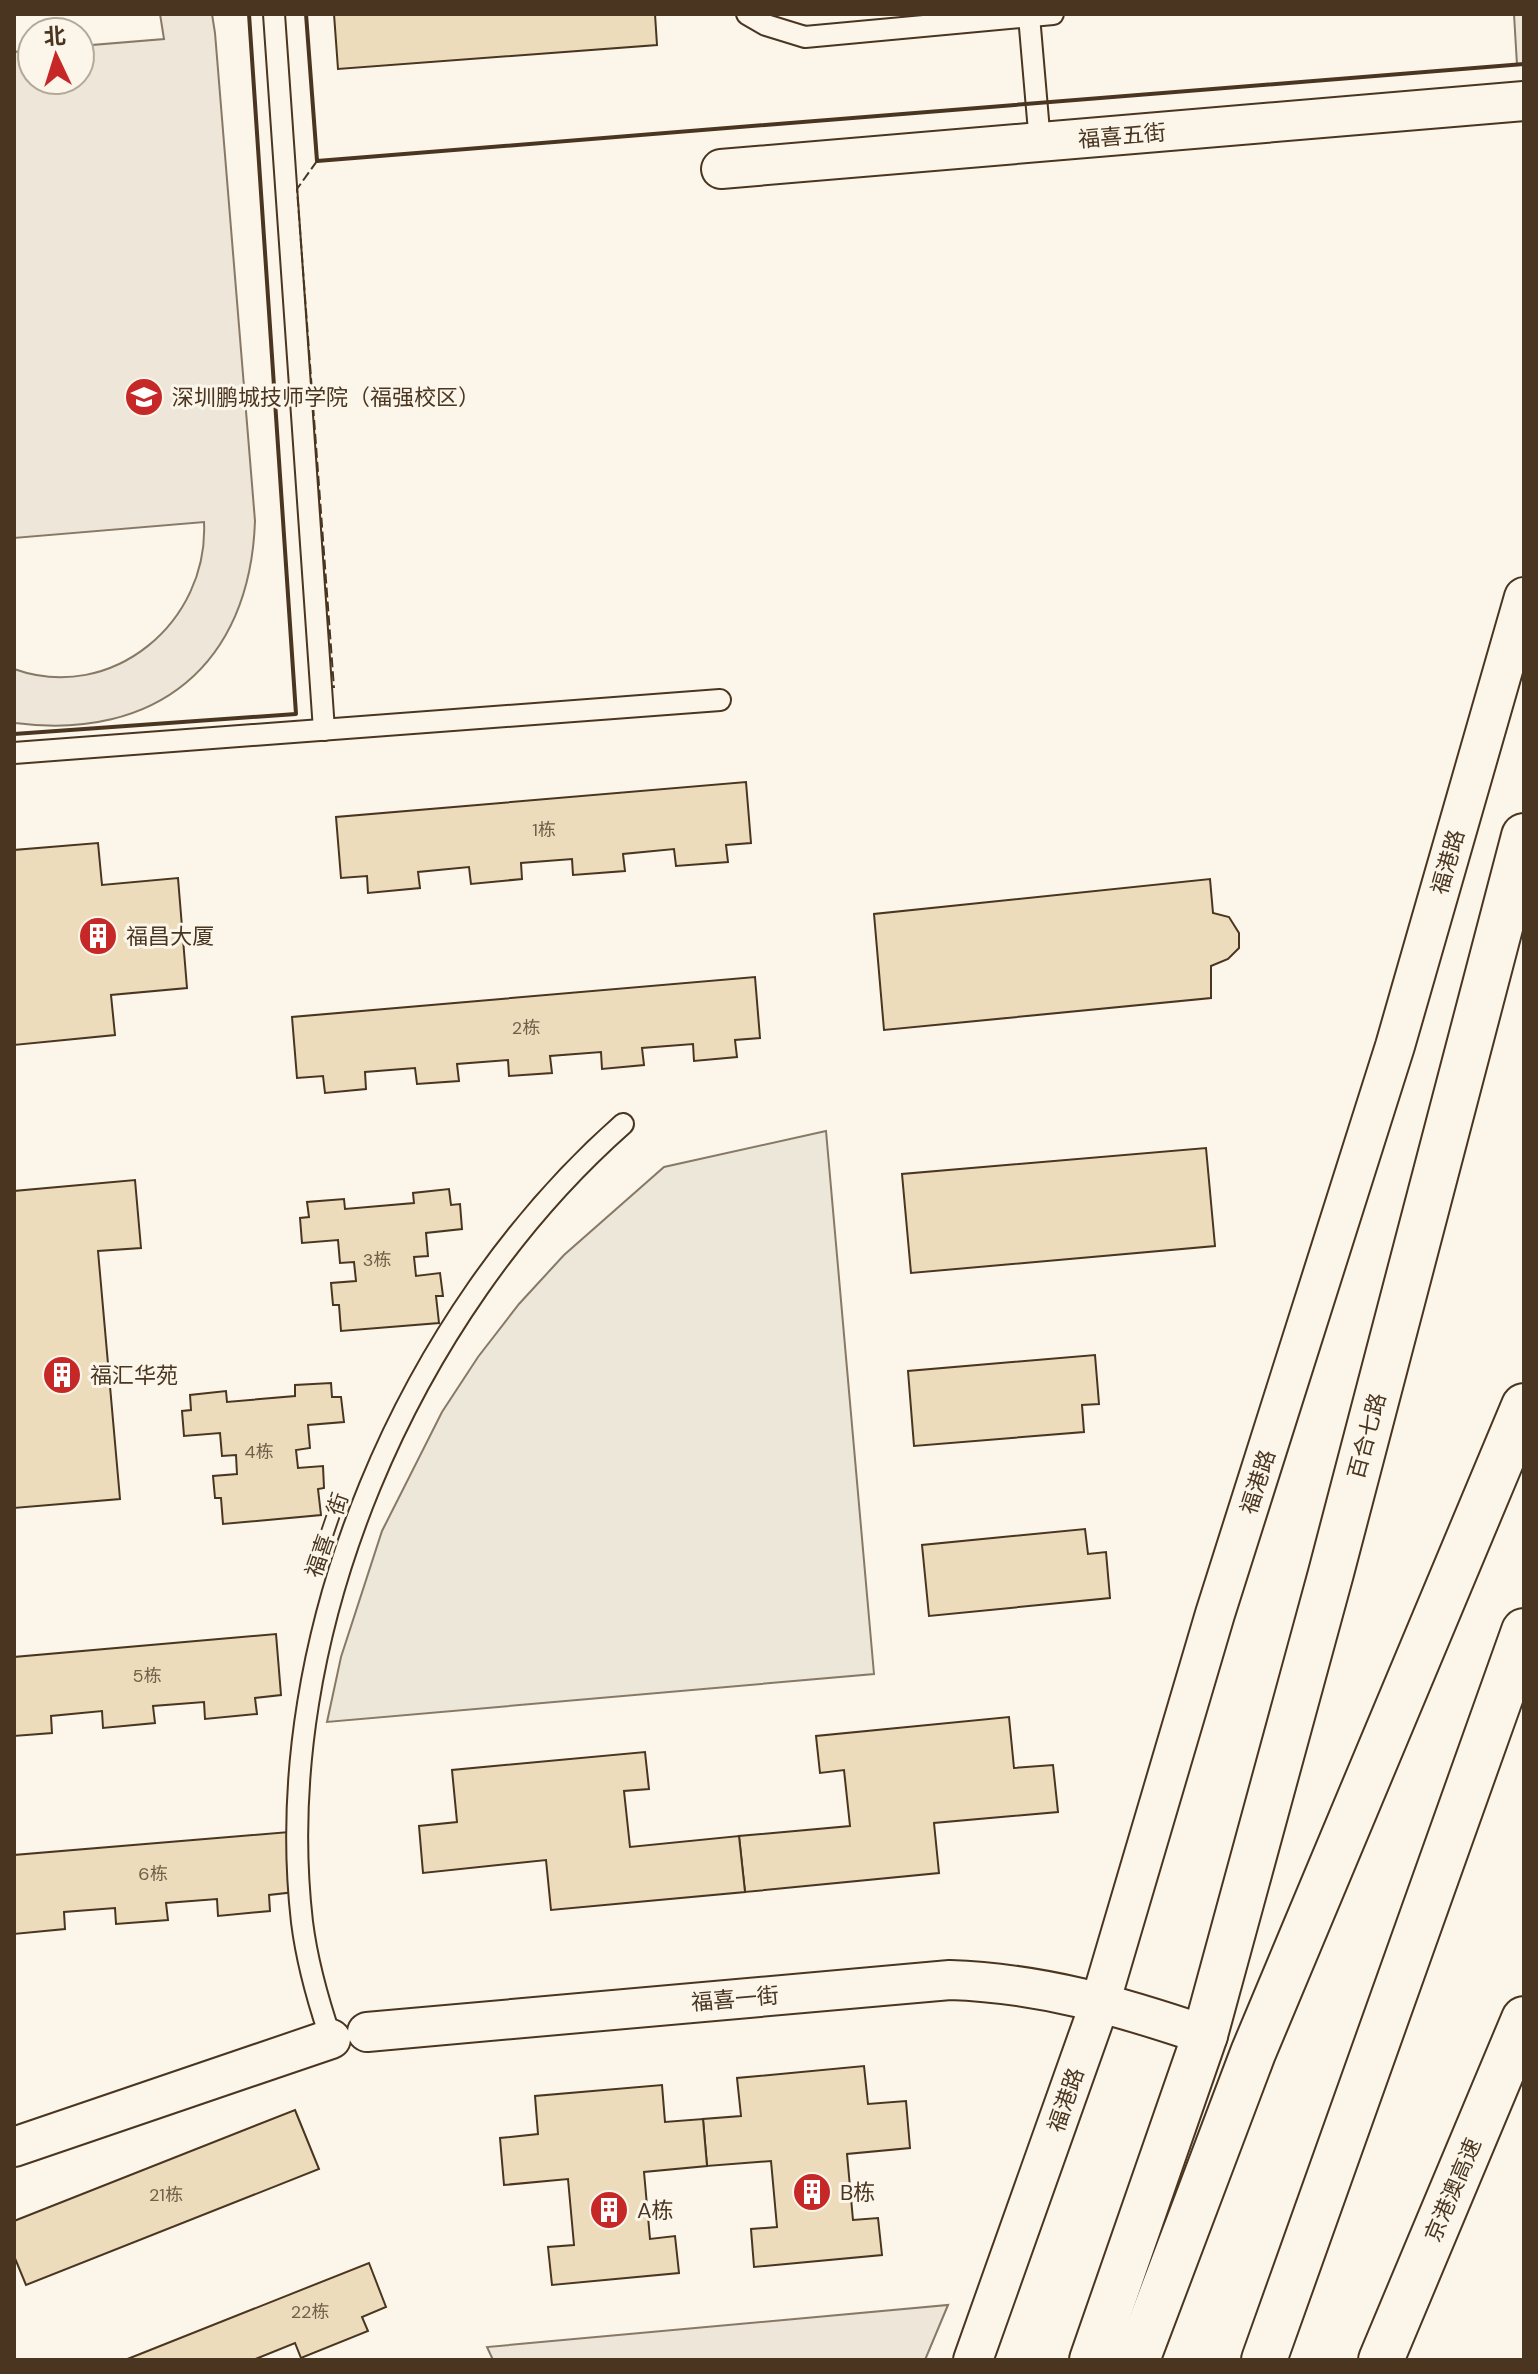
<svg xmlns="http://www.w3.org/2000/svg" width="1538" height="2374" font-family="'DM Sans','Noto Sans SC',sans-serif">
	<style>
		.green { fill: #ede6d9; stroke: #887966; stroke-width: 2 }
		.parking { fill: #ede7d9; stroke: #887966; stroke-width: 2 }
		.building { fill: #ecdcbc; stroke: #4a3520; stroke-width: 2 }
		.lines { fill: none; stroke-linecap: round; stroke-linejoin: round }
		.lane-casing { stroke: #4a3520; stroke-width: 24 }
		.street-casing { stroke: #4a3520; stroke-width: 42 }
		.secondary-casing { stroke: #4a3520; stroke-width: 48 }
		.primary-casing { stroke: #4a3520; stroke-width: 48 }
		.highway-casing { stroke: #4a3520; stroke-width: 48 }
		.lane { stroke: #fbf6e9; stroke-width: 20 }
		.street { stroke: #fbf6e9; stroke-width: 38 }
		.secondary { stroke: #fbf6e9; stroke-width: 44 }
		.primary { stroke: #fbf6e9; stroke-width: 44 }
		.highway { stroke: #fbf6e9; stroke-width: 44 }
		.fence { stroke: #4a3520; stroke-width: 2; stroke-dasharray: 10 4; stroke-linecap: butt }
		.wall { stroke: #4a3520; stroke-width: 4 }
		.labels { text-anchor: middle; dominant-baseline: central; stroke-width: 6; stroke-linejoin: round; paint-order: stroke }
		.number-label { font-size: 18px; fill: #725f47 }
		.street-label { font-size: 22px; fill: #4a3520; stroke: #fbf6e9 }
		.poi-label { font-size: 22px; fill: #4a3520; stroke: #fbf6e9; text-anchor: start }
	</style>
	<rect width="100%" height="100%" fill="#fbf6e9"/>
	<!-- green -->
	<g class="green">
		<path d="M160 14H212L215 33 255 521C250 665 156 741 15 723L14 669C112 704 209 622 204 522L14 538V52L32 50V80H80V46L164 39Z"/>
		<polygon points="1514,14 1524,14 1524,64 1517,65"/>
		<polygon points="948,2305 925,2360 493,2360 487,2347"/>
	</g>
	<!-- parking -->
	<polygon class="parking" points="826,1131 874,1674 327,1722 341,1657 382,1531 442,1412 478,1357 519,1304 564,1255 664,1167"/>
	<!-- building -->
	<g class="building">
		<polygon points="334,14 655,14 657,45 338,69"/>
		<polygon points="746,782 751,843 726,845 728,862 676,866 674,849 623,854 625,871 573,875 572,859 521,863 522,879 471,884 469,867 418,872 420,888 368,893 367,876 341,878 336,817"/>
		<polygon points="98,843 102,885 178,878 187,988 111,995 115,1035 14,1045 14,850"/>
		<polygon points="1210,879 1213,913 1229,917 1239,933 1239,948 1228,959 1211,966 1211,998 884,1030 874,914"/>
		<polygon points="755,977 760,1038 735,1040 737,1057 694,1061 693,1044 642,1048 644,1065 602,1069 601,1052 550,1056 552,1073 509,1076 508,1060 457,1064 459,1081 417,1084 415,1068 365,1072 366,1089 325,1093 323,1076 297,1078 292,1017"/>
		<polygon points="1206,1148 1215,1246 911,1273 902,1174"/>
		<polygon points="135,1180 141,1248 98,1251 120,1499 14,1508 14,1191"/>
		<polygon points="449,1189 451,1205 460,1204 462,1229 426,1233 428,1256 414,1257 416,1276 440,1273 443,1296 436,1296 439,1323 341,1331 339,1305 333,1305 331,1283 356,1281 354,1262 340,1263 338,1240 302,1243 300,1218 309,1217 307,1202 344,1199 345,1209 414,1203 413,1193"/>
		<polygon points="1095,1355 1099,1404 1082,1405 1084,1432 914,1446 908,1371"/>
		<polygon points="331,1383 332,1397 341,1397 344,1422 308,1425 310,1448 296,1450 298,1468 323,1466 324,1488 318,1489 321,1515 223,1524 221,1498 215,1498 213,1476 237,1474 236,1455 222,1456 220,1433 184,1436 182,1411 191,1410 190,1395 226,1391 227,1402 295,1396 295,1385"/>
		<polygon points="1085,1529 1088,1554 1106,1552 1110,1598 929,1616 922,1545"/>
		<polygon points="276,1634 281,1695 255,1698 257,1714 205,1719 204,1702 153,1706 155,1723 103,1728 102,1711 51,1716 52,1733 14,1736 14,1657"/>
		<polygon points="1009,1717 1014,1768 1053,1765 1058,1812 934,1823 939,1873 745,1892 739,1836 850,1826 844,1770 820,1773 816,1736"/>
		<polygon points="645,1752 649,1789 624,1791 630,1847 739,1836 745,1892 551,1910 546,1860 423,1873 419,1826 457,1822 452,1770"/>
		<polygon points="289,1832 295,1892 269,1895 270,1911 218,1916 217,1899 166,1903 168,1920 116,1924 115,1908 64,1912 65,1929 14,1934 14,1855"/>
		<polygon points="864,2066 868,2104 906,2101 910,2148 847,2154 853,2220 878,2218 882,2255 754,2267 751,2229 777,2227 771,2161 707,2166 703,2119 741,2116 737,2078"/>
		<polygon points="662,2085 665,2122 703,2119 707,2166 644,2172 650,2239 675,2236 679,2273 552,2285 548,2247 574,2245 568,2179 504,2185 500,2138 538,2134 535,2096"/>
		<polygon points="295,2110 319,2169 26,2285 14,2256 14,2221"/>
		<polygon points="369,2263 386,2307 362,2317 368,2331 301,2358 295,2343 253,2360 125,2360"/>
	</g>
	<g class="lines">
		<defs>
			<g id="lane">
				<polyline points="274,14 324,730"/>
				<polyline points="747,14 766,25 805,37 1053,14"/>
				<polyline points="1029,16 1040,143"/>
				<polyline points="14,753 720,700"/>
				<path d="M331 2039C318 2001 307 1962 302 1922 269 1635 409 1313 623 1124"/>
			</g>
			<g id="street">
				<polyline points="721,169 1524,101"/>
				<path d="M367 2032 950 1980C1041 1983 1119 2006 1205 2035"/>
				<polyline points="14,2147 331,2039"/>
				<polyline points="973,2360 1101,2000 1215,1614 1395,1046 1524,597"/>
			</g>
			<polyline id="secondary" points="1205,2035 1331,1573 1524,836"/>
			<polyline id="primary" points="1137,2360 1253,2053 1524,1406"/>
			<g id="highway">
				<polyline points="1092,2360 1205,2035"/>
				<polyline points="1264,2360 1524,1631"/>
				<polyline points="1381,2360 1524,2019"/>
			</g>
		</defs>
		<!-- lane casing -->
		<use href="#lane" class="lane-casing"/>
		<!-- street casing -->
		<use href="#street" class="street-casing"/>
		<!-- secondary casing -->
		<use href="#secondary" class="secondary-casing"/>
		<!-- primary casing -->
		<use href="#primary" class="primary-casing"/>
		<!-- highway casing -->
		<use href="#highway" class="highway-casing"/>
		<!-- lane -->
		<use href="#lane" class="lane"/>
		<!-- street -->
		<use href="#street" class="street"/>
		<!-- secondary -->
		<use href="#secondary" class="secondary"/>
		<!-- primary -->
		<use href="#primary" class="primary"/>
		<!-- highway -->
		<use href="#highway" class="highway"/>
		<!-- fence -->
		<polyline class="fence" points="317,161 297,189 334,688"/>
		<!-- wall -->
		<g class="wall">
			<polyline points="306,14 317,161 1524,64"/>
			<polyline points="14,734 296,714 249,14"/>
		</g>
	</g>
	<!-- icons -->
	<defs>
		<symbol id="university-disc" viewBox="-11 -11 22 22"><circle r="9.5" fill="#c62828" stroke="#fbf6e9"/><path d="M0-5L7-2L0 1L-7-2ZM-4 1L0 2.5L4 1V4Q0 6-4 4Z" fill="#fff"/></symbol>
		<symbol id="building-disc" viewBox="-11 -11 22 22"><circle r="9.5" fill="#c62828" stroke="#fbf6e9"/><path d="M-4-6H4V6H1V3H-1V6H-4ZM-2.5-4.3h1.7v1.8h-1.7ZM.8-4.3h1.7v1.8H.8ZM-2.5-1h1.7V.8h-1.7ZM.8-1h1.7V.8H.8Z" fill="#fff"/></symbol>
	</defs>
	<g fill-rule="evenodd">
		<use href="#university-disc" x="122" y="375" width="44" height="44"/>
		<use href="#building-disc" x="76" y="914" width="44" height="44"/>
		<use href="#building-disc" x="40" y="1353" width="44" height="44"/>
		<use href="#building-disc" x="790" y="2170" width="44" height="44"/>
		<use href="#building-disc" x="587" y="2188" width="44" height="44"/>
	</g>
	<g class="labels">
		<!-- number labels -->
		<g class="number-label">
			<text x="544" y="830">1栋</text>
			<text x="526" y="1028">2栋</text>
			<text x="377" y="1260">3栋</text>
			<text x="259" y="1452">4栋</text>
			<text x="147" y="1676">5栋</text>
			<text x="153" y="1874">6栋</text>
			<text x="166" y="2195">21栋</text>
			<text x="310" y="2312">22栋</text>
		</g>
		<!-- street labels -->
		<g class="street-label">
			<text transform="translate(1122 136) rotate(-5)">福喜五街</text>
			<text transform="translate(1448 862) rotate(-74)">福港路</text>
			<text transform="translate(1367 1436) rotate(-75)">百合七路</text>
			<text transform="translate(1258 1482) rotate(-72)">福港路</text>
			<text transform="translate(327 1535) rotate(-71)">福喜二街</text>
			<text transform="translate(735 1999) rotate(-5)">福喜一街</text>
			<text transform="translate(1066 2100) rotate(-71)">福港路</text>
			<text transform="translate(1453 2190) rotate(-67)">京港澳高速</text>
		</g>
		<!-- poi labels -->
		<g class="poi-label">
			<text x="172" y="397">深圳鹏城技师学院（福强校区）</text>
			<text x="126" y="936">福昌大厦</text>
			<text x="90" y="1375">福汇华苑</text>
			<text x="840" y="2192">B栋</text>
			<text x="637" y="2210">A栋</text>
		</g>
	</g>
	<!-- border -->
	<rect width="1538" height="2374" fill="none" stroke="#4a3520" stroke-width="32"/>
	<!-- north arrow -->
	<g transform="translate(56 56) rotate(356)"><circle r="38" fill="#fbf6e9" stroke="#b4a999" stroke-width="2"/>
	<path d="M0-6L14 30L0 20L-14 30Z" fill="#c62828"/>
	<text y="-12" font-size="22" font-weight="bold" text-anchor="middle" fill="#4a3520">北</text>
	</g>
</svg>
